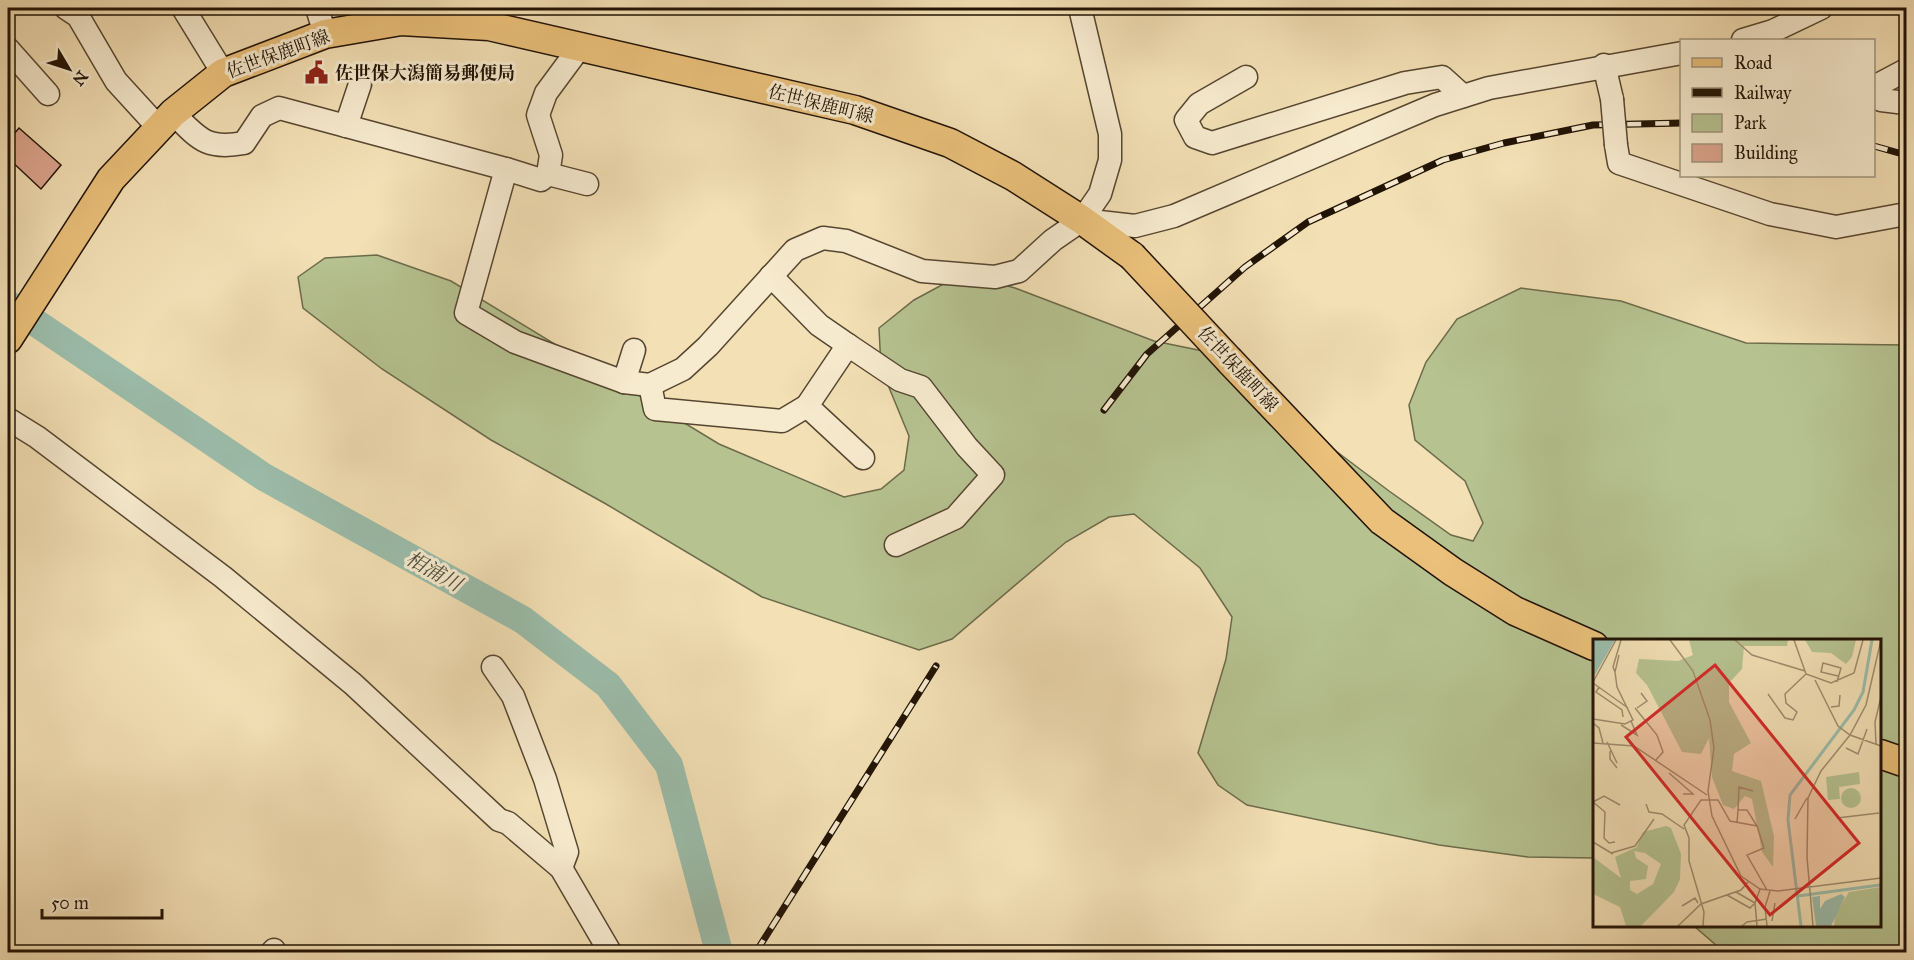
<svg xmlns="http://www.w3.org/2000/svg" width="1914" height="960" font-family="'IM FELL Great Primer','Noto Serif JP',serif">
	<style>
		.green { fill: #b6c391; stroke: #6c6b4b; stroke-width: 1.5 }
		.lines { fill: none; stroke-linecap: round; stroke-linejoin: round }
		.river { stroke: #9bbdab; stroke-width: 28 }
		.building { fill: #dda58f; stroke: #211305; stroke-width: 1.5 }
		.minor-casing { stroke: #564631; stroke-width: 25 }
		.major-casing { stroke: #211305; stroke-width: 31 }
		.minor { stroke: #f7ebcf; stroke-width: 22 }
		.major { stroke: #eac07a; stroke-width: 28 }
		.rail-casing { stroke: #211305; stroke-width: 7 }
		.rail { stroke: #f7ebcf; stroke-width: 4.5; stroke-dasharray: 14; stroke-linecap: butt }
		.minor-bridge-casing { stroke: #564631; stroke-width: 25; stroke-linecap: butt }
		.major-bridge-casing { stroke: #211305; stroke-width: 31; stroke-linecap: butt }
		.minor-bridge { stroke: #f7ebcf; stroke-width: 22 }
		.major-bridge { stroke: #eac07a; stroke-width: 28 }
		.labels { text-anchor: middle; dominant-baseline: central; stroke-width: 6; stroke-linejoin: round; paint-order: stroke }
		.street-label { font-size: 18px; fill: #211305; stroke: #f7ebcf }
		.poi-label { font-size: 18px; font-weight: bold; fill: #211305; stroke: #f7ebcf; text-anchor: start }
		.water-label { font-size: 20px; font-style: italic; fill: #4c4e3f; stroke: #f7ebcf }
		.inset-river { fill: none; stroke: #9bbdab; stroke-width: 3 }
		.inset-road { fill: none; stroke: #9f8e6f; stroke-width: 1.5 }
		.view { fill: #d62828; fill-opacity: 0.15; stroke: #d62828; stroke-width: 3 }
		.inset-edge { fill: none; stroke: #211305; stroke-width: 3 }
	</style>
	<rect width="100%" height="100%" fill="#f3e0b5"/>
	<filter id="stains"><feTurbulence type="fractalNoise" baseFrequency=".00333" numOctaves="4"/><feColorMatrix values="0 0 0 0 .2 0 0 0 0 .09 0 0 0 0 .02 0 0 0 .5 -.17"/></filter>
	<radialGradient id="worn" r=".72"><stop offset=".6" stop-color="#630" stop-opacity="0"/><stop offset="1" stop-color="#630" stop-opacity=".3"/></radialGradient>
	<!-- green -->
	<polygon class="green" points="377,255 451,281 719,444 844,497 881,489 904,470 909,436 881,368 879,328 914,300 962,274 1015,288 1154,341 1203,351 1389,491 1451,535 1473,541 1483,523 1465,481 1415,440 1409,405 1426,362 1457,319 1521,288 1621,301 1746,343 1906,345 1906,952 1724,952 1694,926 1880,926 1880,640 1594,640 1594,858 1528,857 1439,845 1247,805 1218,785 1198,753 1226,659 1232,617 1200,568 1134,514 1109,517 1066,542 952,639 919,650 762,597 606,504 491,440 382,369 303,308 298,277 325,258"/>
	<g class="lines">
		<!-- river -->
		<polyline class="river" points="8,304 264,477 523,620 608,685 669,765 719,952"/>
	</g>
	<!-- building -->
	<polygon class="building" points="19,128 61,165 41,189 8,158 8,141"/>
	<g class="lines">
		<defs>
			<g id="minor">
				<polyline points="66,8 78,16 116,81 158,127"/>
				<polyline points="183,8 223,73"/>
				<polyline points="317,8 325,34"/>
				<polyline points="1743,40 1773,31 1821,8"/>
				<polyline points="8,49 48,94"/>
				<polyline points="1604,65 1612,99"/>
				<polyline points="1246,77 1199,104 1186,120 1195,137 1212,143 1405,83 1442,77 1463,96"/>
				<polyline points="1874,87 1906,70"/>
				<polyline points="1874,88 1881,100 1906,103"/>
				<path d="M173 113C199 139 206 150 244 143L262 116 279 108 506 169 466 313 515 342 624 382 650 385 683 369 708 346 795 250 823 238 846 241 922 271 995 277 1019 271 1053 240 1082 220 1100 194 1110 160V134L1080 8"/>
				<polyline points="346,126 360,84"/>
				<polyline points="1616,145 1619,163 1770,214 1836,227 1906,214"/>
				<polyline points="506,169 541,180 548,174 587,184"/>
				<polyline points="548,174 551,155 538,115 546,93 580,47"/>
				<polyline points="1082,220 1135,226 1174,216 1435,105 1489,88 1682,53"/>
				<polyline points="848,345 900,380 921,387 967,447 993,475 955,518 896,545"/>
				<polyline points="624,382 634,350"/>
				<polyline points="650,385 655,409 782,421 807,406 848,345 819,325 771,276"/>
				<polyline points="807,406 863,458"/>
				<polyline points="8,419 37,437 223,577 353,684 499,820 508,823 561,868 610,952"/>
				<polyline points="493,667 513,696 545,779 567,852 561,868"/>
				<polyline points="272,952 274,950"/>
			</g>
			<g id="major">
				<polyline points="8,339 111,179 173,113 223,73 325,34 401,21 489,26 855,110 950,143 1013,176 1082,220 1132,256"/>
				<polyline points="1230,361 1382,521 1453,572 1515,611 1594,646"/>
				<polyline points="1880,754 1906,763"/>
			</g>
		</defs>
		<!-- minor casing -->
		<use href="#minor" class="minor-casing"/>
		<!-- major casing -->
		<use href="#major" class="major-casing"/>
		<!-- minor -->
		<use href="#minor" class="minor"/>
		<!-- major -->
		<use href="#major" class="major"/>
		<defs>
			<g id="rail">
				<polyline points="1874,146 1906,155"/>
				<polyline points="1104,410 1147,354 1245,267 1308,222 1443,160 1504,143 1593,125 1682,123"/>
				<polyline points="756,952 936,666"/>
			</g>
		</defs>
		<!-- rail casing -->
		<use href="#rail" class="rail-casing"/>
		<!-- rail -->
		<use href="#rail" class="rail"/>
		<defs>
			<polyline id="minor-bridge" points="1612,99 1616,145"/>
			<polyline id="major-bridge" points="1132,256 1230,361"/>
		</defs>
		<!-- minor-bridge casing -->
		<use href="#minor-bridge" class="minor-bridge-casing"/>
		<!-- major-bridge casing -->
		<use href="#major-bridge" class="major-bridge-casing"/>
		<!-- minor-bridge -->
		<use href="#minor-bridge" class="minor-bridge"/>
		<!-- major-bridge -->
		<use href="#major-bridge" class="major-bridge"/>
	</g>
	<!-- icons -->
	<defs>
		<symbol id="civic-bare" viewBox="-9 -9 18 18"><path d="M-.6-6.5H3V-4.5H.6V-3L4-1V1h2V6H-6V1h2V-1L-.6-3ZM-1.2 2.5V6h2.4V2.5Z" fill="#8f2418" stroke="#f7ebcf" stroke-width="2.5" paint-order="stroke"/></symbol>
	</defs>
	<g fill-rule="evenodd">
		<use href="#civic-bare" x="300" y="56" width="33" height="33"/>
	</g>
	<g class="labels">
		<!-- street labels -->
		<g class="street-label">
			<text transform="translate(278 54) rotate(-20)">佐世保鹿町線</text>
			<text transform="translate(821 104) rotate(14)">佐世保鹿町線</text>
			<text transform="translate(1238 369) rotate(47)">佐世保鹿町線</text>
		</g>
		<!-- poi labels -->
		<g class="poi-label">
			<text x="335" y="73">佐世保大潟簡易郵便局</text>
		</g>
		<!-- water labels -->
		<g class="water-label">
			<text transform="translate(434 571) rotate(29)">相浦川</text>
		</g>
	</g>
	<!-- overview -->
	<g transform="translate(1593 639)">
		<rect width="288" height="288" fill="#f3e0b5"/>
		<path d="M96 1H195L194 7H151L149 30 136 44V63L158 104 141 115 139 132 168 142 181 197 180 228 169 213 159 160 152 157 141 170 130 166 119 138 116 99 108 115 89 113 54 46 43 34 46 20 85 22 100 16ZM212 1H263L259 18 253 25 238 14 219 13ZM266 133 267 145 246 148 247 160 235 161 233 138ZM248 159a10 10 0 1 1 20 0a10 10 0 1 1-20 0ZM73 187 78 189 88 215 87 240 81 253 48 287H33L27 268 0 255V218L28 239 22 218 44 208 50 193ZM41 212 52 214 68 225 60 245 44 255 37 251V242L53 240 55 227 43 219ZM288 248V287H241L242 276 256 253Z" fill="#b6c391" fill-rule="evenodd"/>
		<path d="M0 1H22L0 39ZM248 255 252 258 238 287H223L219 258 227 257V270L232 262Z" fill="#9bbdab"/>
		<path class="inset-river" d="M205 257 287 246M208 287 195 181 197 156 261 71 270 53 279 1"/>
		<path class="inset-road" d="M77 1 100 32 117 81 121 109 115 152 119 177 148 237 167 250 185 252 288 239M142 1 159 16 212 32M201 1 213 35 238 44 261 34 270 1M26 16 22 33 20 28 28 1M222 41 245 87 257 96 288 107M0 43 23 1M244 43 248 29 230 24 228 33 245 37M0 44 35 69M6 48 3 53 29 71 30 78M175 55 192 79 200 81 204 73 193 64 192 55 213 35M238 68 246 67 247 56M42 69 64 96 70 113 62 122M44 69 54 62 48 54M0 80 32 85 40 81 24 48 22 33M0 84 6 89 10 104M28 86 44 96 38 82M14 103 24 124M0 104 41 107 114 156M283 105 282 83 288 58M253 109 265 115 274 90M17 112V120L24 129M76 134 100 155H90M0 163 12 173 11 199 16 204 22 203M0 163 11 157 27 166M53 165 56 173 69 175 91 190M145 171 146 148 160 152M288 174V150M244 179 286 174M202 180 214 159M144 184 145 171H154L164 187M0 203 20 215M18 214 42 207 61 180M143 253 162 264M134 256 157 269 161 265M89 267 102 259 105 264M179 282 182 264M85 287 108 265 148 251 155 243M110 287 111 273 96 222V199L91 186 108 161H125L137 182 164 187 171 209 154 216 174 251M149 287 154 283 174 280M164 287 162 264 167 250M174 287 172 268 177 252M220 287 214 218 215 159 228 132 257 96 273 66 288 1"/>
		<path class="view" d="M122 26 266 204 177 276 33 98Z"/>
		<rect width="288" height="288" class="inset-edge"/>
	</g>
	<!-- margin -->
	<rect width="1914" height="960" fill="none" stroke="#f3e0b5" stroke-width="30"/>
	<rect x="9" y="9" width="1896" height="942" fill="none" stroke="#211305" stroke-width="3"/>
	<rect x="15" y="15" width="1884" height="930" fill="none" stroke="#211305" stroke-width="1.5"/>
	<!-- legend -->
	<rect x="1680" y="39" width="195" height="138" fill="#f7ebcf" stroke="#a1957e" stroke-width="1.5"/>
	<rect x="1692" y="58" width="30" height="9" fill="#eac07a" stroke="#a1957e" stroke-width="1.5"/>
	<text x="1734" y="69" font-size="18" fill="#211305">Road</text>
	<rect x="1692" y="88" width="30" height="9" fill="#211305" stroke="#a1957e" stroke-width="1.5"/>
	<text x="1734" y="99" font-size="18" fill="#211305">Railway</text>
	<rect x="1692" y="114" width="30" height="18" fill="#b6c391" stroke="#a1957e" stroke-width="1.5"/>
	<text x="1734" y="129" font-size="18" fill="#211305">Park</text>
	<rect x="1692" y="144" width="30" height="18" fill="#dda58f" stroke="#a1957e" stroke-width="1.5"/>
	<text x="1734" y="159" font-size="18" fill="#211305">Building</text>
	<!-- north arrow -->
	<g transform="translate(69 69) rotate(129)" stroke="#f7ebcf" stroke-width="4.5" paint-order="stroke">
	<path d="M0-4.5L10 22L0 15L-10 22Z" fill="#211305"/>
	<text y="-9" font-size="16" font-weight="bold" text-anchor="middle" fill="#211305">N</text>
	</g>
	<!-- scale -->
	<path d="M42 909v9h120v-9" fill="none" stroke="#211305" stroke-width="3"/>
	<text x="51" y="909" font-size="18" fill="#211305" stroke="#f7ebcf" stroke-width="4.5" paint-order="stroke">50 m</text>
	<rect width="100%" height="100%" filter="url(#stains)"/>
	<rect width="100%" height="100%" fill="url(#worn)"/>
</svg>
